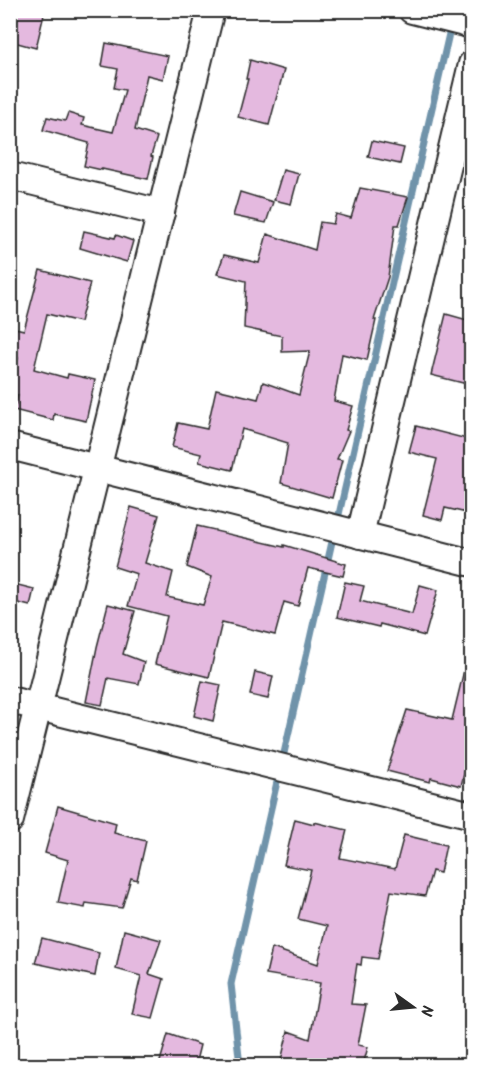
<svg xmlns="http://www.w3.org/2000/svg" width="482" height="1076" font-family="Kalam,sans-serif">
	<style>
		.lines { fill: none; stroke-linecap: round; stroke-linejoin: round }
		.stream { stroke: #6f93aa; stroke-width: 7 }
		.building { fill: #e4b9df; stroke: #2b2b2b; stroke-width: 1.5 }
		.minor-casing { stroke: #2b2b2b; stroke-width: 30 }
		.minor { stroke: #fff; stroke-width: 26 }
	</style>
	<rect width="100%" height="100%" fill="#fff"/>
	<filter id="ink" filterUnits="userSpaceOnUse"><feTurbulence type="fractalNoise" baseFrequency=".0167" numOctaves="2"/><feDisplacementMap in="SourceGraphic" scale="12" xChannelSelector="R" yChannelSelector="G"/><feConvolveMatrix kernelMatrix="1 2 1 2 8 2 1 2 1" color-interpolation-filters="sRGB"/></filter>
	<g filter="url(#ink)">
		<g class="lines">
			<!-- stream -->
			<g class="stream">
				<polyline points="337,523 451,25"/>
				<polyline points="282,762 334,533"/>
				<polyline points="240,1066 231,984 279,773"/>
			</g>
		</g>
		<!-- building -->
		<g class="building">
			<polygon points="10,10 45,10 36,48 10,41"/>
			<polygon points="106,43 168,56 163,79 147,75 135,130 157,137 151,156 153,157 148,179 102,169 102,170 84,166 89,143 43,130 47,117 65,121 68,113 84,118 82,125 113,132 125,90 114,88 118,69 102,66"/>
			<polygon points="250,60 284,70 269,125 238,117 248,79 246,79"/>
			<polygon points="372,141 404,148 400,164 368,157"/>
			<polygon points="283,170 299,174 291,204 274,200"/>
			<polygon points="360,188 408,197 399,225 395,225 388,277 374,320 376,320 367,360 342,354 334,401 353,406 346,430 349,431 337,459 342,460 332,498 281,483 288,443 242,429 232,470 199,462 201,454 172,447 178,423 207,429 216,389 258,399 263,382 299,395 310,351 282,352 282,336 244,328 246,281 217,274 224,255 259,263 267,234 315,250 320,222 333,224 336,214 351,218"/>
			<polygon points="240,192 273,202 266,223 233,216"/>
			<polygon points="84,231 115,238 116,235 133,241 127,262 80,248"/>
			<polygon points="40,270 90,283 80,322 47,314 34,369 67,378 68,374 95,380 86,421 54,414 53,420 14,410 18,395 10,393 10,385 18,358 10,356 10,348 15,328 24,330"/>
			<polygon points="446,314 471,321 471,385 431,375"/>
			<polygon points="416,426 471,440 471,514 445,508 442,520 423,515 437,459 409,452"/>
			<polygon points="131,507 159,515 145,563 173,572 167,597 203,605 212,577 187,567 197,526 215,530 215,531 284,547 284,545 346,564 343,576 308,568 298,606 284,602 275,635 222,622 209,677 155,664 167,616 128,606 137,574 115,567"/>
			<polygon points="345,582 364,586 360,601 412,614 420,585 438,590 425,636 380,624 379,627 337,617"/>
			<polygon points="10,583 34,589 30,606 10,601"/>
			<polygon points="108,604 135,611 123,654 144,662 139,684 108,678 102,705 86,702 97,647"/>
			<polygon points="465,666 471,667 471,719 464,748 470,750 461,786 431,778 430,782 387,771 407,710 452,720"/>
			<polygon points="255,672 273,676 268,699 250,695"/>
			<polygon points="202,681 221,685 213,721 194,716"/>
			<polygon points="58,806 116,823 114,833 146,841 137,880 131,878 122,908 86,903 85,908 58,903 68,860 45,853"/>
			<polygon points="295,819 314,824 314,822 347,830 340,858 395,869 404,835 446,845 440,873 432,871 425,896 391,891 378,959 362,957 361,965 357,964 351,1004 366,1005 358,1045 368,1047 363,1065 280,1065 288,1031 310,1039 320,983 266,974 272,948 318,964 327,926 298,919 311,870 284,865"/>
			<polygon points="124,930 161,940 149,974 164,979 153,1018 132,1014 141,976 116,969"/>
			<polygon points="42,938 99,953 95,976 35,963"/>
			<polygon points="168,1034 200,1045 195,1065 159,1065"/>
		</g>
		<g class="lines">
			<defs>
				<g id="minor">
					<polyline points="412,10 472,25"/>
					<polyline points="10,176 161,213"/>
					<polyline points="10,446 472,563"/>
					<polyline points="360,535 472,64"/>
					<polyline points="10,700 472,815"/>
					<polyline points="10,820 211,10"/>
				</g>
			</defs>
			<!-- minor casing -->
			<use href="#minor" class="minor-casing"/>
			<!-- minor -->
			<use href="#minor" class="minor"/>
		</g>
	</g>
	<!-- margin -->
	<rect width="482" height="1076" fill="none" stroke="#fff" stroke-width="36"/>
	<rect x="18" y="18" width="446" height="1040" fill="none" stroke="#2b2b2b" stroke-width="2" filter="url(#ink)"/>
	<!-- north arrow -->
	<g transform="translate(413 1007) rotate(105)" stroke="#ffffff" stroke-width="4.5" paint-order="stroke">
	<path d="M0-4.5L10 22L0 15L-10 22Z" fill="#2b2b2b"/>
	<text y="-9" font-size="16" font-weight="bold" text-anchor="middle" fill="#2b2b2b">N</text>
	</g>
</svg>
